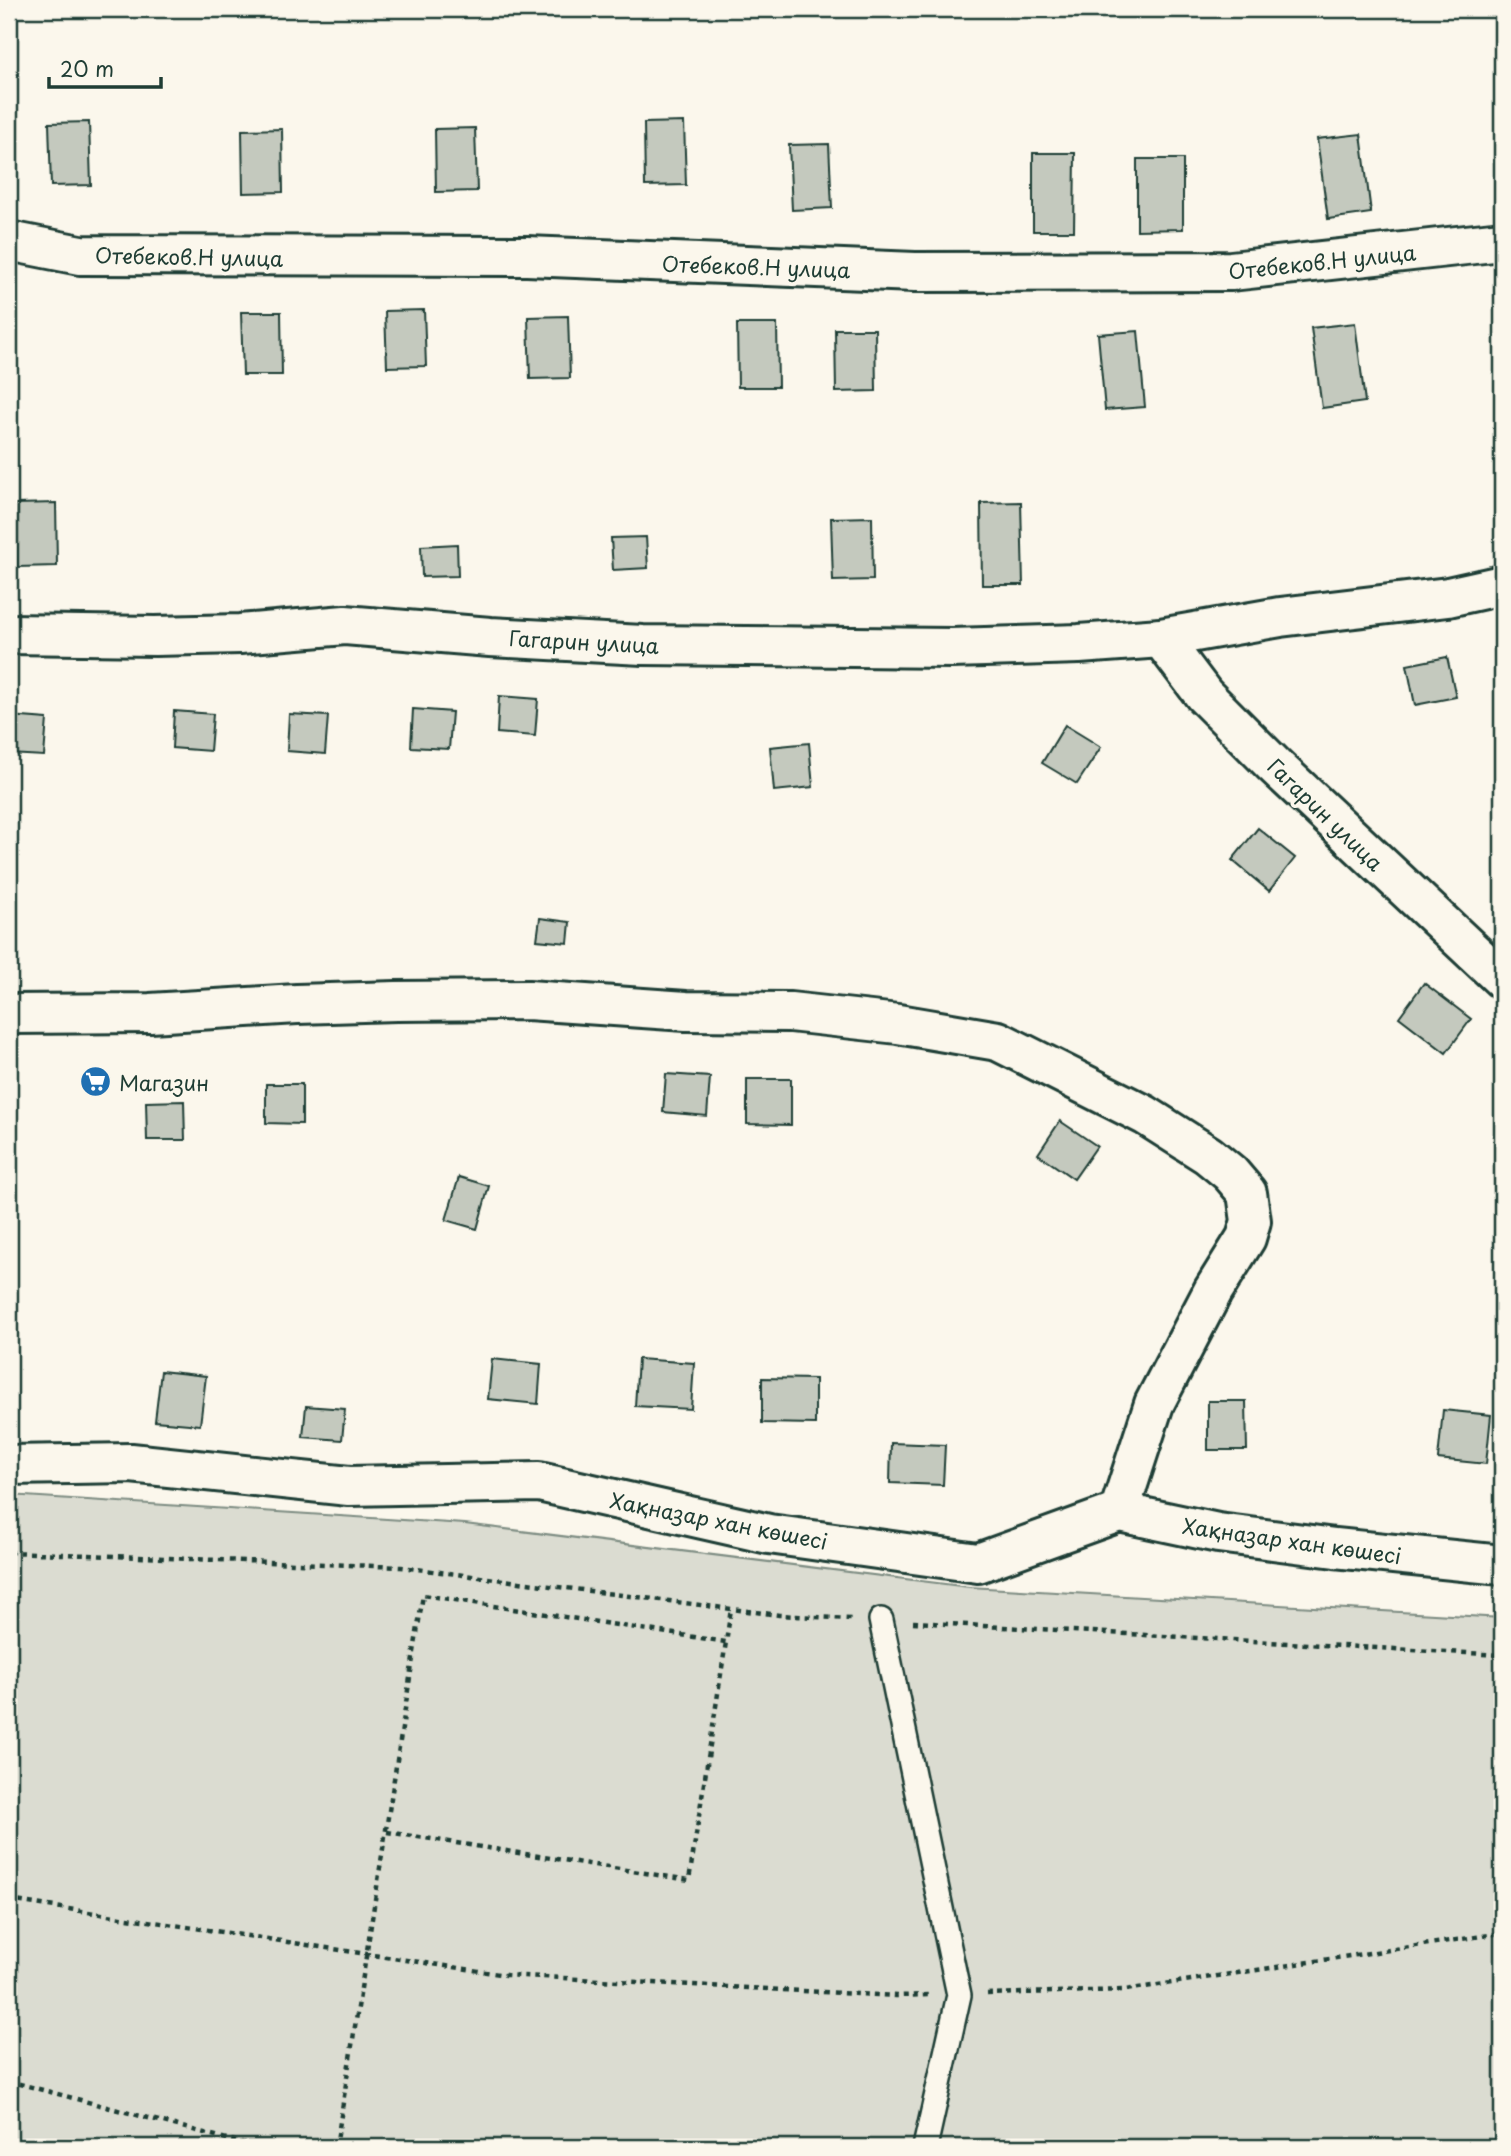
<svg xmlns="http://www.w3.org/2000/svg" width="1511" height="2156" font-family="'Playpen Sans',sans-serif">
	<style>
		.green { fill: #dbdcd1; stroke: #7d8c82; stroke-width: 2 }
		.building { fill: #c4c9be; stroke: #1f3d34; stroke-width: 2 }
		.lines { fill: none; stroke-linecap: round; stroke-linejoin: round }
		.lane-casing { stroke: #1f3d34; stroke-width: 28 }
		.street-casing { stroke: #1f3d34; stroke-width: 44 }
		.path { stroke: #1f3d34; stroke-width: 4.5; stroke-dasharray: 5 5; stroke-linecap: butt }
		.lane { stroke: #fbf7ec; stroke-width: 23 }
		.street { stroke: #fbf7ec; stroke-width: 38 }
		.labels { text-anchor: middle; dominant-baseline: central; stroke-width: 7; stroke-linejoin: round; paint-order: stroke }
		.street-label { font-size: 21px; fill: #1f3d34; stroke: #fbf7ec }
		.poi-label { font-size: 21px; fill: #1f3d34; stroke: #fbf7ec; text-anchor: start }
	</style>
	<rect width="100%" height="100%" fill="#fbf7ec"/>
	<filter id="ink" filterUnits="userSpaceOnUse"><feTurbulence type="fractalNoise" baseFrequency=".0143" numOctaves="2"/><feDisplacementMap in="SourceGraphic" scale="14" xChannelSelector="R" yChannelSelector="G"/><feConvolveMatrix kernelMatrix="1 2 1 2 8 2 1 2 1" color-interpolation-filters="sRGB"/></filter>
	<g filter="url(#ink)">
		<!-- green -->
		<polygon class="green" points="9,1495 465,1524 969,1587 1502,1618 1502,2147 9,2147"/>
		<!-- building -->
		<g class="building">
			<polygon points="89,122 91,185 51,186 49,123"/>
			<polygon points="684,122 686,185 645,186 644,123"/>
			<polygon points="475,128 477,191 436,192 435,129"/>
			<polygon points="282,129 283,192 243,193 242,130"/>
			<polygon points="1361,134 1371,213 1328,219 1317,139"/>
			<polygon points="829,144 832,208 792,210 789,145"/>
			<polygon points="1033,153 1075,153 1074,231 1033,231"/>
			<polygon points="1137,159 1183,159 1183,229 1137,230"/>
			<polygon points="424,310 426,366 387,367 385,311"/>
			<polygon points="241,312 281,312 282,375 243,375"/>
			<polygon points="568,316 570,378 530,379 528,317"/>
			<polygon points="1355,323 1365,402 1322,408 1311,328"/>
			<polygon points="737,324 777,324 778,387 738,387"/>
			<polygon points="835,329 875,329 876,391 836,392"/>
			<polygon points="1138,331 1145,407 1105,410 1098,334"/>
			<polygon points="1021,502 1023,585 982,585 981,503"/>
			<polygon points="56,503 57,566 17,567 15,504"/>
			<polygon points="872,517 873,580 833,581 831,518"/>
			<polygon points="646,537 648,568 613,570 611,538"/>
			<polygon points="457,544 458,576 422,577 421,546"/>
			<polygon points="1447,657 1456,697 1415,705 1407,665"/>
			<polygon points="499,696 538,699 535,736 497,733"/>
			<polygon points="413,709 452,712 449,749 411,747"/>
			<polygon points="174,711 213,714 210,751 172,748"/>
			<polygon points="289,714 328,716 325,754 287,751"/>
			<polygon points="9,716 47,719 44,756 9,754"/>
			<polygon points="1065,725 1101,747 1077,784 1042,763"/>
			<polygon points="809,743 813,787 774,791 770,747"/>
			<polygon points="1258,828 1295,858 1269,891 1232,860"/>
			<polygon points="540,918 570,922 568,943 537,940"/>
			<polygon points="1424,983 1471,1019 1446,1053 1399,1017"/>
			<polygon points="666,1074 710,1077 707,1116 663,1112"/>
			<polygon points="747,1079 791,1079 791,1125 747,1124"/>
			<polygon points="266,1084 302,1084 302,1124 266,1123"/>
			<polygon points="184,1101 185,1140 147,1140 146,1102"/>
			<polygon points="1060,1121 1097,1146 1074,1179 1038,1154"/>
			<polygon points="459,1177 489,1186 477,1229 446,1220"/>
			<polygon points="492,1359 541,1364 538,1404 488,1399"/>
			<polygon points="638,1359 694,1363 691,1409 635,1406"/>
			<polygon points="161,1371 206,1376 200,1425 155,1421"/>
			<polygon points="762,1378 815,1379 815,1424 762,1423"/>
			<polygon points="1208,1401 1246,1401 1247,1450 1208,1450"/>
			<polygon points="306,1406 345,1409 342,1440 303,1437"/>
			<polygon points="1443,1410 1491,1415 1486,1464 1438,1459"/>
			<polygon points="891,1443 945,1445 943,1485 890,1483"/>
		</g>
		<g class="lines">
			<defs>
				<polyline id="lane" points="881,1620 959,1995 925,2147"/>
				<g id="street">
					<polyline points="9,241 80,255 527,256 915,272 1231,271 1502,241"/>
					<polyline points="9,634 155,636 240,634 345,625 490,637 643,645 952,648 1079,644 1161,638 1280,617 1448,597 1502,585"/>
					<polyline points="1161,638 1204,695 1274,765 1502,979"/>
					<polyline points="9,1014 150,1013 297,1004 396,1001 528,1000 686,1011 790,1012 898,1024 998,1041 1145,1115 1208,1155 1230,1173 1247,1193 1251,1221 1246,1238 1213,1291 1154,1404 1119,1512"/>
					<polyline points="9,1465 131,1463 349,1486 539,1482 769,1534 978,1563 1119,1512 1218,1533 1335,1548 1502,1565"/>
				</g>
			</defs>
			<!-- lane casing -->
			<use href="#lane" class="lane-casing"/>
			<!-- street casing -->
			<use href="#street" class="street-casing"/>
			<!-- path -->
			<g class="path">
				<polyline points="9,1552 401,1567 779,1615 851,1619"/>
				<polyline points="913,1622 1502,1655"/>
				<polyline points="387,1832 689,1880 726,1642"/>
				<polyline points="9,1900 506,1975 896,1996 929,1995"/>
				<polyline points="987,1994 1125,1990 1502,1933"/>
				<polyline points="9,2081 257,2147"/>
				<polyline points="336,2147 423,1595 726,1642 731,1609"/>
			</g>
			<!-- lane -->
			<use href="#lane" class="lane"/>
			<!-- street -->
			<use href="#street" class="street"/>
		</g>
	</g>
	<!-- icons -->
	<defs>
		<symbol id="supermarket-disc" viewBox="-11 -11 22 22"><circle r="9.5" fill="#1f6fb2" stroke="#fbf7ec"/><path d="M-6-5.5h2.5l.6 2H6L4.5 2H-2.5L-4.4-4H-6ZM-1.5 3.2a1.3 1.3 0 1 0 .1 0ZM3 3.2a1.3 1.3 0 1 0 .1 0Z" fill="#fff"/></symbol>
	</defs>
	<g fill-rule="evenodd">
		<use href="#supermarket-disc" x="78" y="1064" width="35" height="35"/>
	</g>
	<g class="labels">
		<!-- street labels -->
		<g class="street-label">
			<text transform="translate(189 256) rotate(1)">Отебеков.Н улица</text>
			<text transform="translate(1322 261) rotate(-6)">Отебеков.Н улица</text>
			<text transform="translate(756 266) rotate(2)">Отебеков.Н улица</text>
			<text transform="translate(584 641) rotate(3)">Гагарин улица</text>
			<text transform="translate(1326 814) rotate(44)">Гагарин улица</text>
			<text transform="translate(719 1520) rotate(11)">Хақназар хан көшесі</text>
			<text transform="translate(1292 1540) rotate(8)">Хақназар хан көшесі</text>
		</g>
		<!-- poi labels -->
		<g class="poi-label">
			<text x="119" y="1082">Магазин</text>
		</g>
	</g>
	<!-- margin -->
	<rect width="1511" height="2156" fill="none" stroke="#fbf7ec" stroke-width="35"/>
	<rect x="18" y="18" width="1476" height="2121" fill="none" stroke="#1f3d34" stroke-width="2.5" filter="url(#ink)"/>
	<!-- scale -->
	<path d="M49 77v10h112v-10" fill="none" stroke="#1f3d34" stroke-width="3.5"/>
	<text x="60" y="77" font-size="21" fill="#1f3d34" stroke="#fbf7ec" stroke-width="5" paint-order="stroke">20 m</text>
</svg>
